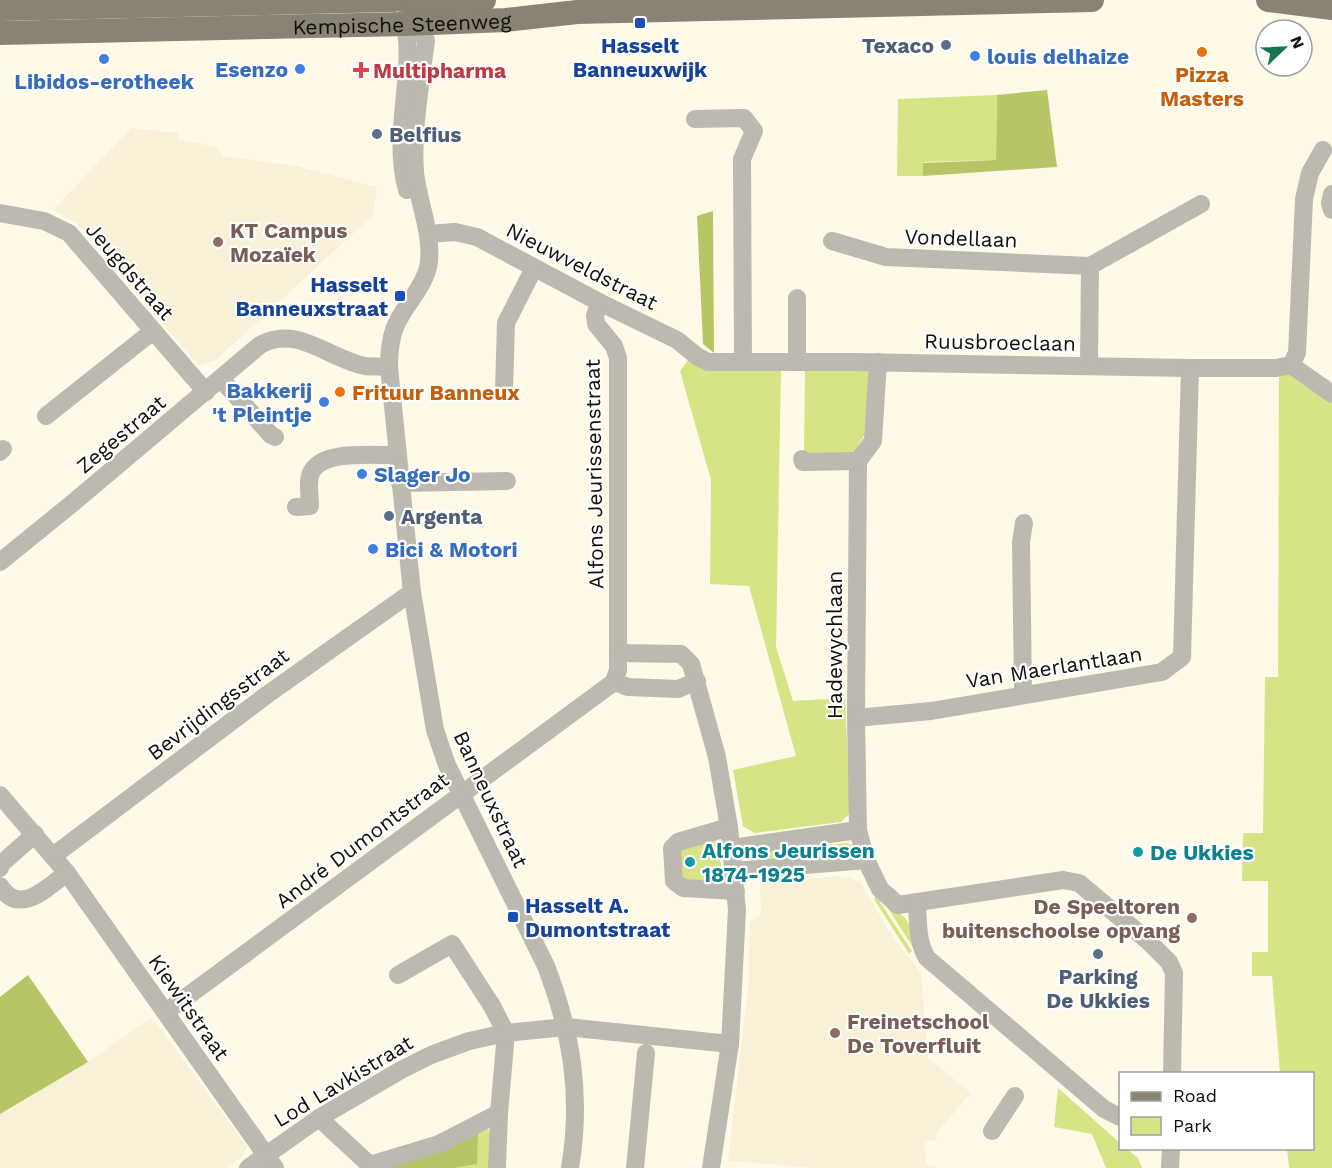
<svg xmlns="http://www.w3.org/2000/svg" width="1332" height="1168" font-family="'Work Sans',sans-serif">
	<style>
		.built { fill: #f8f1d7 }
		.green { fill: #d7e486 }
		.forest { fill: #b8c566 }
		.lines { fill: none; stroke-linecap: round; stroke-linejoin: round }
		.minor { stroke: #bcb9b1; stroke-width: 18 }
		.major { stroke: #898376; stroke-width: 24 }
		.transit-dot { fill: #1a4fb4; stroke: #fff; stroke-width: 2 }
		.service-dot { fill: #5c6f8a; stroke: #fff; stroke-width: 2 }
		.food-dot { fill: #e8710a; stroke: #fff; stroke-width: 2 }
		.shop-dot { fill: #3f7fe0; stroke: #fff; stroke-width: 2 }
		.health-dot { fill: #e0444e; stroke: #fff; stroke-width: 2 }
		.education-dot { fill: #8d6e63; stroke: #fff; stroke-width: 2 }
		.culture-dot { fill: #0f9aa8; stroke: #fff; stroke-width: 2 }
		.labels { text-anchor: middle; dominant-baseline: central; stroke-width: 4.5; stroke-linejoin: round; paint-order: stroke }
		.street-label { font-size: 21px; fill: #110f09; stroke: #fff }
		.transit-label { font-size: 21px; font-weight: bold; fill: #164399; stroke: #fff }
		.service-label { font-size: 21px; font-weight: bold; fill: #4e5e75; stroke: #fff; text-anchor: start }
		.shop-label { font-size: 21px; font-weight: bold; fill: #366cbe; stroke: #fff; text-anchor: start }
		.health-label { font-size: 21px; font-weight: bold; fill: #be3a42; stroke: #fff; text-anchor: start }
		.food-label { font-size: 21px; font-weight: bold; fill: #c56008; stroke: #fff }
		.education-label { font-size: 21px; font-weight: bold; fill: #785e54; stroke: #fff; text-anchor: start }
		.culture-label { font-size: 21px; font-weight: bold; fill: #0d838f; stroke: #fff; text-anchor: start }
	</style>
	<rect width="100%" height="100%" fill="#fff9e7"/>
	<!-- built -->
	<g class="built">
		<polygon points="131,128 179,133 178,139 216,147 223,156 296,166 377,187 373,215 216,360 198,365 76,223 53,210"/>
		<polygon points="838,876 851,878 861,883 891,934 921,973 928,1058 971,1093 938,1131 936,1140 925,1142 926,1164 936,1166 936,1168 814,1168 728,1161 749,978 750,922 761,914 760,883"/>
		<polygon points="152,1017 247,1147 244,1155 227,1168 0,1168 0,1114 88,1062"/>
	</g>
	<!-- green -->
	<g class="green">
		<polygon points="997,95 996,160 924,162 923,176 897,176 898,99"/>
		<polygon points="688,360 781,368 776,647 793,701 845,698 850,813 841,822 754,833 743,826 733,770 796,756 749,586 710,584 711,480 680,371"/>
		<polygon points="805,368 869,369 868,429 853,454 804,454"/>
		<polygon points="1290,371 1332,402 1332,1168 1289,1168 1287,1149 1312,1148 1312,1074 1280,1073 1272,976 1252,976 1252,952 1268,952 1268,881 1242,881 1243,833 1263,833 1265,677 1278,677 1279,375"/>
		<polygon points="716,834 716,841 718,841 722,874 720,875 721,886 683,882 675,851"/>
		<polygon points="847,843 852,845 853,849 851,853 751,862 747,855 753,851"/>
		<polygon points="876,896 912,951 909,954 874,899"/>
		<path d="M888 908C910 916 910 924 912 946Z"/>
		<polygon points="1058,1088 1120,1143 1120,1148 1127,1149 1138,1158 1142,1168 1106,1168 1092,1134 1054,1127"/>
		<polygon points="487,1129 490,1132 492,1168 453,1168 478,1130"/>
	</g>
	<!-- forest -->
	<g class="forest">
		<polygon points="1047,90 1057,167 923,176 923,163 996,160 997,95"/>
		<polygon points="713,211 714,353 703,344 697,216"/>
		<polygon points="28,975 88,1062 0,1114 0,997"/>
		<polygon points="478,1130 477,1164 453,1168 389,1168"/>
	</g>
	<g class="lines">
		<!-- minor -->
		<g class="minor">
			<path d="M402 12C419 69 390 128 407 190"/>
			<path d="M410 16 426 40C421 82 412 130 415 172 418 202 432 231 429 262 426 286 404 305 395 327 390 340 389 353 389 367L412 592 435 730 447 765 546 966C572 1034 582 1096 570 1168"/>
			<polyline points="695,119 744,118 754,131 742,159 743,362"/>
			<polyline points="1332,194 1330,203 1332,210"/>
			<polyline points="0,213 44,221 69,233 206,392"/>
			<polyline points="428,234 455,232 477,237 599,302 677,340 698,357 708,362 855,362 1190,368 1276,368 1291,365 1332,394"/>
			<polyline points="832,241 886,257 1090,266 1201,204"/>
			<polyline points="599,302 595,316 596,324 614,346 618,358 618,670 614,682"/>
			<polyline points="797,361 797,298"/>
			<polyline points="878,362 873,441 858,461 856,718 858,830 866,860 880,889 898,905 1063,880 1079,883 1147,940 1169,962 1174,973 1172,1074"/>
			<polyline points="1291,365 1297,353 1304,199 1310,173 1323,150"/>
			<polyline points="1089,366 1090,266"/>
			<polyline points="221,379 271,435 275,437"/>
			<polyline points="504,391 506,323 534,268"/>
			<polyline points="46,416 153,331"/>
			<polyline points="0,452 3,449"/>
			<polyline points="802,459 803,462 858,461"/>
			<polyline points="400,483 507,481"/>
			<path d="M296 507 310 506C310 496 307 482 311 473 321 449 374 456 397 455"/>
			<path d="M0 562 74 502 260 345C297 324 329 359 365 366 372 367 381 366 389 367"/>
			<polyline points="618,653 681,654 691,664 717,757 729,827 737,910 730,1044 711,1168"/>
			<polyline points="614,682 628,687 678,689 697,681"/>
			<polyline points="1023,694 1021,542 1024,523"/>
			<polyline points="856,718 931,711 1162,672 1182,657 1190,368"/>
			<polyline points="0,795 67,873 275,1168"/>
			<polyline points="729,827 678,842 672,848 674,881 683,888 736,891"/>
			<polyline points="732,848 858,830"/>
			<polyline points="53,856 268,694 412,592"/>
			<polyline points="0,868 1,864 35,834"/>
			<polyline points="734,871 866,860"/>
			<path d="M0 886C20 917 47 887 67 873"/>
			<path d="M917 902C918 921 917 942 927 958L1104 1109 1120 1117"/>
			<polyline points="398,975 452,944 492,1006 506,1033 499,1113 497,1168"/>
			<polyline points="166,1012 614,682"/>
			<polyline points="319,1118 373,1168"/>
			<polyline points="992,1131 1015,1096"/>
			<polyline points="369,1165 439,1144 499,1113"/>
			<polyline points="248,1168 319,1118 401,1070 431,1055 469,1041 506,1033 566,1027 730,1044"/>
			<polyline points="635,1168 646,1053"/>
			<polyline points="1170,1168 1171,1148"/>
		</g>
		<!-- major -->
		<g class="major">
			<polyline points="403,0 484,0"/>
			<polyline points="1268,0 1332,8"/>
			<polyline points="0,9 392,0"/>
			<path id="s1" d="M0 33 406 24 506 20 577 12 1092 0"/>
		</g>
	</g>
	<!-- markers -->
	<g class="transit-dot">
		<rect x="634" y="17" width="12" height="12" rx="3"/>
		<rect x="394" y="290" width="12" height="12" rx="3"/>
		<rect x="507" y="911" width="12" height="12" rx="3"/>
	</g>
	<g class="service-dot">
		<circle cx="946" cy="45" r="6"/>
		<circle cx="377" cy="134" r="6"/>
		<circle cx="389" cy="516" r="6"/>
		<circle cx="1098" cy="954" r="6"/>
	</g>
	<g class="food-dot">
		<circle cx="1202" cy="52" r="6"/>
		<circle cx="340" cy="392" r="6"/>
	</g>
	<g class="shop-dot">
		<circle cx="975" cy="56" r="6"/>
		<circle cx="104" cy="59" r="6"/>
		<circle cx="300" cy="69" r="6"/>
		<circle cx="324" cy="402" r="6"/>
		<circle cx="362" cy="474" r="6"/>
		<circle cx="373" cy="549" r="6"/>
	</g>
	<path class="health-dot" d="M358 61h6v6h6v6h-6v6h-6v-6h-6v-6h6z"/>
	<g class="education-dot">
		<circle cx="218" cy="242" r="6"/>
		<circle cx="1192" cy="918" r="6"/>
		<circle cx="835" cy="1033" r="6"/>
	</g>
	<g class="culture-dot">
		<circle cx="1138" cy="852" r="6"/>
		<circle cx="690" cy="862" r="6"/>
	</g>
	<g class="labels">
		<!-- street labels -->
		<g class="street-label">
			<text stroke="none"><textPath href="#s1" startOffset="402">Kempische Steenweg</textPath></text>
			<text transform="translate(961 238) rotate(2)">Vondellaan</text>
			<text transform="translate(582 266) rotate(27)">Nieuwveldstraat</text>
			<text transform="translate(130 271) rotate(49)">Jeugdstraat</text>
			<text transform="translate(1000 342) rotate(1)">Ruusbroeclaan</text>
			<text transform="translate(121 434) rotate(-40)">Zegestraat</text>
			<text transform="translate(594 474) rotate(-91)">Alfons Jeurissenstraat</text>
			<text transform="translate(834 645) rotate(-90)">Hadewychlaan</text>
			<text transform="translate(1054 667) rotate(-9)">Van Maerlantlaan</text>
			<text transform="translate(218 704) rotate(-37)">Bevrijdingsstraat</text>
			<text transform="translate(491 799) rotate(65)">Banneuxstraat</text>
			<text transform="translate(362 840) rotate(-37)">André Dumontstraat</text>
			<text transform="translate(189 1007) rotate(55)">Kiewitstraat</text>
			<text transform="translate(343 1081) rotate(-31)">Lod Lavkistraat</text>
		</g>
		<!-- transit labels -->
		<g class="transit-label">
			<text x="640" y="45">Hasselt<tspan x="640" dy="24">Banneuxwijk</tspan></text>
			<text x="388" y="284" text-anchor="end">Hasselt<tspan x="388" dy="24">Banneuxstraat</tspan></text>
			<text x="525" y="905" text-anchor="start">Hasselt A.<tspan x="525" dy="24">Dumontstraat</tspan></text>
		</g>
		<!-- service labels -->
		<g class="service-label">
			<text x="934" y="45" text-anchor="end">Texaco</text>
			<text x="389" y="134">Belfius</text>
			<text x="401" y="516">Argenta</text>
			<text x="1098" y="976" text-anchor="middle">Parking<tspan x="1098" dy="24">De Ukkies</tspan></text>
		</g>
		<!-- shop labels -->
		<g class="shop-label">
			<text x="987" y="56">louis delhaize</text>
			<text x="288" y="69" text-anchor="end">Esenzo</text>
			<text x="104" y="81" text-anchor="middle">Libidos-erotheek</text>
			<text x="312" y="390" text-anchor="end">Bakkerij<tspan x="312" dy="24">'t Pleintje</tspan></text>
			<text x="374" y="474">Slager Jo</text>
			<text x="385" y="549">Bici &amp; Motori</text>
		</g>
		<!-- health labels -->
		<g class="health-label">
			<text x="373" y="70">Multipharma</text>
		</g>
		<!-- food labels -->
		<g class="food-label">
			<text x="1202" y="74">Pizza<tspan x="1202" dy="24">Masters</tspan></text>
			<text x="352" y="392" text-anchor="start">Frituur Banneux</text>
		</g>
		<!-- education labels -->
		<g class="education-label">
			<text x="230" y="230">KT Campus<tspan x="230" dy="24">Mozaïek</tspan></text>
			<text x="1180" y="906" text-anchor="end">De Speeltoren<tspan x="1180" dy="24">buitenschoolse opvang</tspan></text>
			<text x="847" y="1021">Freinetschool<tspan x="847" dy="24">De Toverfluit</tspan></text>
		</g>
		<!-- culture labels -->
		<g class="culture-label">
			<text x="702" y="850">Alfons Jeurissen<tspan x="702" dy="24">1874-1925</tspan></text>
			<text x="1150" y="852">De Ukkies</text>
		</g>
	</g>
	<!-- legend -->
	<rect x="1119" y="1072" width="195" height="78" fill="#ffffff" stroke="#a09f9d" stroke-width="1.5"/>
	<rect x="1131" y="1092" width="30" height="9" fill="#898376" stroke="#a09f9d" stroke-width="1.5"/>
	<text x="1173" y="1102" font-size="18" fill="#110f09">Road</text>
	<rect x="1131" y="1117" width="30" height="18" fill="#d7e486" stroke="#a09f9d" stroke-width="1.5"/>
	<text x="1173" y="1132" font-size="18" fill="#110f09">Park</text>
	<!-- north arrow -->
	<g transform="translate(1284 48) rotate(67)"><circle r="28" fill="#ffffff" stroke="#a09f9d" stroke-width="1.5"/>
	<path d="M0-4.5L10 22L0 15L-10 22Z" fill="#14764d"/>
	<text y="-9" font-size="16" font-weight="bold" text-anchor="middle" fill="#110f09">N</text>
	</g>
</svg>
